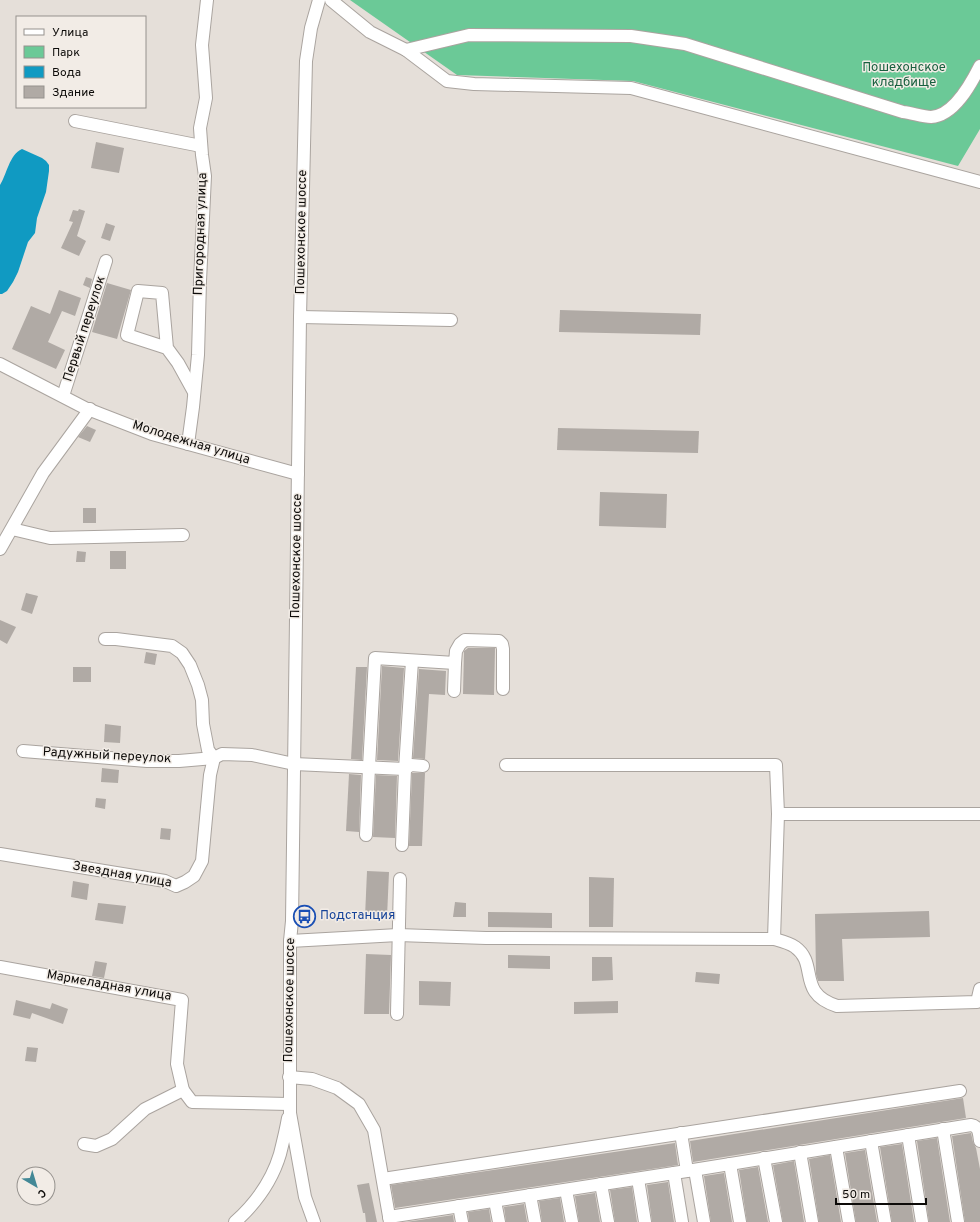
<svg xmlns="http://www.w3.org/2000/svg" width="980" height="1222" font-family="Overpass,sans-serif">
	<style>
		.green { fill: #6bc997 }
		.water { fill: #109ac2 }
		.building { fill: #b0aaa5 }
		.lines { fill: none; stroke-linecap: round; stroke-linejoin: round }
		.minor-casing { stroke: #aaa49f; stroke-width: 14 }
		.minor { stroke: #fff; stroke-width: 12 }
		.labels { text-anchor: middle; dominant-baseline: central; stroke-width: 3; stroke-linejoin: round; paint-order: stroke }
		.park-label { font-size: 13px; fill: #18603f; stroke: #f2ece6 }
		.street-label { font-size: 13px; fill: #0d0b09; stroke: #f2ece6 }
		.transit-label { font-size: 13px; fill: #164399; stroke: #f2ece6; text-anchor: start }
	</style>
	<rect width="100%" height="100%" fill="#e5dfd9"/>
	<!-- green -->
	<polygon class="green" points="350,0 980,0 980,129 958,166 633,81 457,75"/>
	<!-- water -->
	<path class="water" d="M22 149 42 158 46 161 49 165V171L46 192 37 218 35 233 28 242 18 272 13 282 7 291 2 294H0V185C7 174 9 155 22 149Z"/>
	<!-- building -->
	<g class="building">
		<polygon points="96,142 124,148 119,173 91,168"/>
		<polygon points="79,209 85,211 77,236 86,241 79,256 61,248 73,222 69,221 73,210 78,211"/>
		<polygon points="106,223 115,226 110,241 101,238"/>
		<polygon points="86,277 92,279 90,288 83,285"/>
		<polygon points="107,283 131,290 117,339 92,332"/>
		<polygon points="59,290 81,298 75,316 62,311 48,342 65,350 56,369 12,349 31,306 50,314"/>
		<polygon points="560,310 701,314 700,335 559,332"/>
		<polygon points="87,426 96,430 90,442 78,437"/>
		<polygon points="558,428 699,431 698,453 557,450"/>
		<polygon points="600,492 667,494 666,528 599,526"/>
		<rect x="83" y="508" width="13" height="15"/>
		<polygon points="77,551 86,552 85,562 76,562"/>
		<rect x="110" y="551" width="16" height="18"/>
		<polygon points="26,593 38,596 32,614 21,610"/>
		<polygon points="0,620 16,627 7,644 0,640"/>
		<polygon points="468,648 495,648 494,695 463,694 464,651"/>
		<polygon points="146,652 157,654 155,665 144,663"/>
		<polygon points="382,666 404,668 398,761 377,760"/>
		<rect x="73" y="667" width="18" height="15"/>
		<polygon points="356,667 367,667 362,760 351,759"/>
		<polygon points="419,669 446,671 445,695 429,694 425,759 413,758"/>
		<polygon points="105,724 121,726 120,743 104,742"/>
		<polygon points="102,768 119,770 118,783 101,782"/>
		<polygon points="412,773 425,773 422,846 409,846"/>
		<polygon points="349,774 361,775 359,832 346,831"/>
		<polygon points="376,775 397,776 395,838 373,837"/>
		<polygon points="96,798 106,799 105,809 95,807"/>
		<polygon points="161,828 171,829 170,840 160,839"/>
		<polygon points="367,871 389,872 387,917 365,917"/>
		<polygon points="589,877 614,878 613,927 589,927"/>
		<polygon points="73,881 89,884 87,900 71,897"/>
		<polygon points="455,902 466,903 466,917 453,917"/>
		<polygon points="98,903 126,906 123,924 95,920"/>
		<polygon points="929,911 930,937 842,939 844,981 818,981 816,974 815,914"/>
		<polygon points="488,912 552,913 552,928 488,927"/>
		<polygon points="366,954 391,955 389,1014 364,1014"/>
		<polygon points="508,955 550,956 550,969 508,968"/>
		<polygon points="592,957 612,957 613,980 592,981"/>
		<polygon points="95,961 107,963 104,978 92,976"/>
		<polygon points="696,972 720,974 719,984 695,982"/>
		<polygon points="419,981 451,982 450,1006 419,1005"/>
		<polygon points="16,1000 50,1009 52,1003 68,1009 63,1024 32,1013 30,1019 13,1015"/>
		<polygon points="618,1001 618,1013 574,1014 574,1002"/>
		<polygon points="27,1047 38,1048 36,1062 25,1061"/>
		<polygon points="963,1098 966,1118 693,1162 690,1141"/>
		<polygon points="971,1133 973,1142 976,1148 980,1169 980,1222 965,1222 952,1136"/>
		<polygon points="937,1138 950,1222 929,1222 917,1141"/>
		<polygon points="675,1143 678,1165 395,1208 391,1185"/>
		<polygon points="902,1144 914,1222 892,1222 880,1147"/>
		<polygon points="865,1150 877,1222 856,1222 845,1153"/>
		<polygon points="830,1155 841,1222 819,1222 809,1159"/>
		<polygon points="794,1161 804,1222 783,1222 773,1165"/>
		<polygon points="758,1167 768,1222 747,1222 739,1170"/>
		<polygon points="724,1173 732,1222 711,1222 704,1176"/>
		<polygon points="668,1182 674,1222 652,1222 647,1185"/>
		<polygon points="369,1183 377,1222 366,1222 365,1213 363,1213 357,1185"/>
		<polygon points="632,1187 637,1222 615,1222 610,1190"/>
		<polygon points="595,1193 600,1222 579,1222 575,1196"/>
		<polygon points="560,1198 564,1222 542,1222 539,1201"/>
		<polygon points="524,1204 527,1222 506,1222 504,1207"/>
		<polygon points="489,1209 491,1222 469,1222 468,1212"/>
		<polygon points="453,1215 454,1222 406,1222"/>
	</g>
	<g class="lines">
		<defs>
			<g id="minor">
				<polyline points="331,0 370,32 406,50 447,81 474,84 631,88 980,182"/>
				<path d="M406 50 469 35 631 36 685 44 903 112C912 113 923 117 931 117 954 116 971 84 980 66"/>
				<polyline points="75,121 201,146"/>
				<polyline points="300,317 451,320"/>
				<polyline points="167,348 162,293 138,291 127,335 167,348 178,363 194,392"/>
				<polyline points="0,364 85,408 152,434 298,474"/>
				<polyline points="63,396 106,261"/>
				<polyline points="188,444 193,407 198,355 200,281 205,176 202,155 200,128 206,98 202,45 207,0"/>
				<polyline points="12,529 50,538 183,535"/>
				<polyline points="0,549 43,473 90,409"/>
				<polyline points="105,639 116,639 172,646 182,653 190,665 198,685 202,700 203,724 208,750 214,758"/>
				<polyline points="454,691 455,663"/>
				<polyline points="23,751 147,761 179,761 214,758 222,754 252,755 294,764 405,769 411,765 423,766"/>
				<polyline points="778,814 980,814"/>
				<polyline points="366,835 369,767 375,658 455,663 456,651 460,644 465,640 499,641 502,644 503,649 503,689"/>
				<polyline points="402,845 405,769 412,661"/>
				<polyline points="0,854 165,881 176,886 185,882 194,876 202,861 210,775 214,758"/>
				<path d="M774 939C781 941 789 943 795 947 819 964 796 993 837 1006L977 1002 980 989"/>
				<polyline points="290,941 398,935 486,938 774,939 778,814 776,765 506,765"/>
				<polyline points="0,967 182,1000 177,1064 183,1090 192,1102 289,1104"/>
				<polyline points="397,1014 400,879"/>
				<polyline points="289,1077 312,1079 337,1088 359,1104 374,1130 390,1222"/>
				<polyline points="943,1129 958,1222"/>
				<polyline points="681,1133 687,1171"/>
				<polyline points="908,1135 922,1222"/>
				<polyline points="871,1141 885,1222"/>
				<polyline points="84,1144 96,1146 112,1139 145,1109 183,1090"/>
				<polyline points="836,1147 849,1222"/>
				<polyline points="800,1152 812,1222"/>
				<polyline points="764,1158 776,1222"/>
				<polyline points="730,1164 740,1222"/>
				<polyline points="695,1170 704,1222"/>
				<polyline points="674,1173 682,1222"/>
				<polyline points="383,1179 960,1091"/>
				<polyline points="638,1179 645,1222"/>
				<polyline points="601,1184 608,1222"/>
				<polyline points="566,1190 572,1222"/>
				<polyline points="530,1195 535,1222"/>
				<polyline points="495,1201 499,1222"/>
				<polyline points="459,1206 462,1222"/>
				<path d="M389 1217 687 1171 971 1125C979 1126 979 1134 980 1141"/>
				<path d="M235 1222C255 1204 272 1181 280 1154 283 1142 286 1130 288 1118"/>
				<polyline points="314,1222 305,1197 290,1113 290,941 292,921 300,317 305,103 306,61 311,28 319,0"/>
			</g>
		</defs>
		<!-- minor casing -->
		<use href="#minor" class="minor-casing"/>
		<!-- minor -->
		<use href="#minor" class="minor"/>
	</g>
	<!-- icons -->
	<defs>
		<symbol id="bus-ring" viewBox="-11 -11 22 22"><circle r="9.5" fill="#f2ece6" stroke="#1a4fb4" stroke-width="1.5"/><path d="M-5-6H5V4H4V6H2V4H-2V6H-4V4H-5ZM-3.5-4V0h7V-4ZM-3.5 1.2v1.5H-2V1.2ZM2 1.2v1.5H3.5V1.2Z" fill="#1a4fb4"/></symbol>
	</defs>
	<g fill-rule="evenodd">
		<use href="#bus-ring" x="292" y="904" width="25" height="25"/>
	</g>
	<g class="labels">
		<!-- park labels -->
		<g class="park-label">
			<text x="904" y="68">Пошехонское<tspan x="904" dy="15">кладбище</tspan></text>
		</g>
		<!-- street labels -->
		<g class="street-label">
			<text transform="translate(302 232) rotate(-89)">Пошехонское шоссе</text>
			<text transform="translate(201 234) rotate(-88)">Пригородная улица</text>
			<text transform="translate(85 329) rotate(-72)">Первый переулок</text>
			<text transform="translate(191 443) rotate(17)">Молодежная улица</text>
			<text transform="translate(297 556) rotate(-89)">Пошехонское шоссе</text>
			<text transform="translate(107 756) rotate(3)">Радужный переулок</text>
			<text transform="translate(122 875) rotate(10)">Звездная улица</text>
			<text transform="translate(109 986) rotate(10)">Мармеладная улица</text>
			<text transform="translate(290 1000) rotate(-89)">Пошехонское шоссе</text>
		</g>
		<!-- transit labels -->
		<g class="transit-label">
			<text x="320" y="916">Подстанция</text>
		</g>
	</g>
	<!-- legend -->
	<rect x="16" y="16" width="130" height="92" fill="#f2ece6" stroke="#96928e"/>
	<rect x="24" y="29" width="20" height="6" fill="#ffffff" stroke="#96928e"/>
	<text x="52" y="36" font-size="12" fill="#0d0b09">Улица</text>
	<rect x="24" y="46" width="20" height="12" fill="#6bc997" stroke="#96928e"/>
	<text x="52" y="56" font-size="12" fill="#0d0b09">Парк</text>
	<rect x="24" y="66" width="20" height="12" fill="#109ac2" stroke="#96928e"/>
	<text x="52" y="76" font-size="12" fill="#0d0b09">Вода</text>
	<rect x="24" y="86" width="20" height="12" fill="#b0aaa5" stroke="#96928e"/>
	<text x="52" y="96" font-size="12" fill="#0d0b09">Здание</text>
	<!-- north arrow -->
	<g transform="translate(36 1186) rotate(142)"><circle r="19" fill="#f2ece6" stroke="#96928e"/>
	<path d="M0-3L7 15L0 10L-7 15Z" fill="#438896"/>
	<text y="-6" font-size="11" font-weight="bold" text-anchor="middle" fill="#0d0b09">С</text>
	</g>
	<!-- scale -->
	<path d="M836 1198v6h90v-6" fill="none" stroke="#0d0b09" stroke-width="2"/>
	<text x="842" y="1198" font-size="12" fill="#0d0b09" stroke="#f2ece6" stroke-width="3" paint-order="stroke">50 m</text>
</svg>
